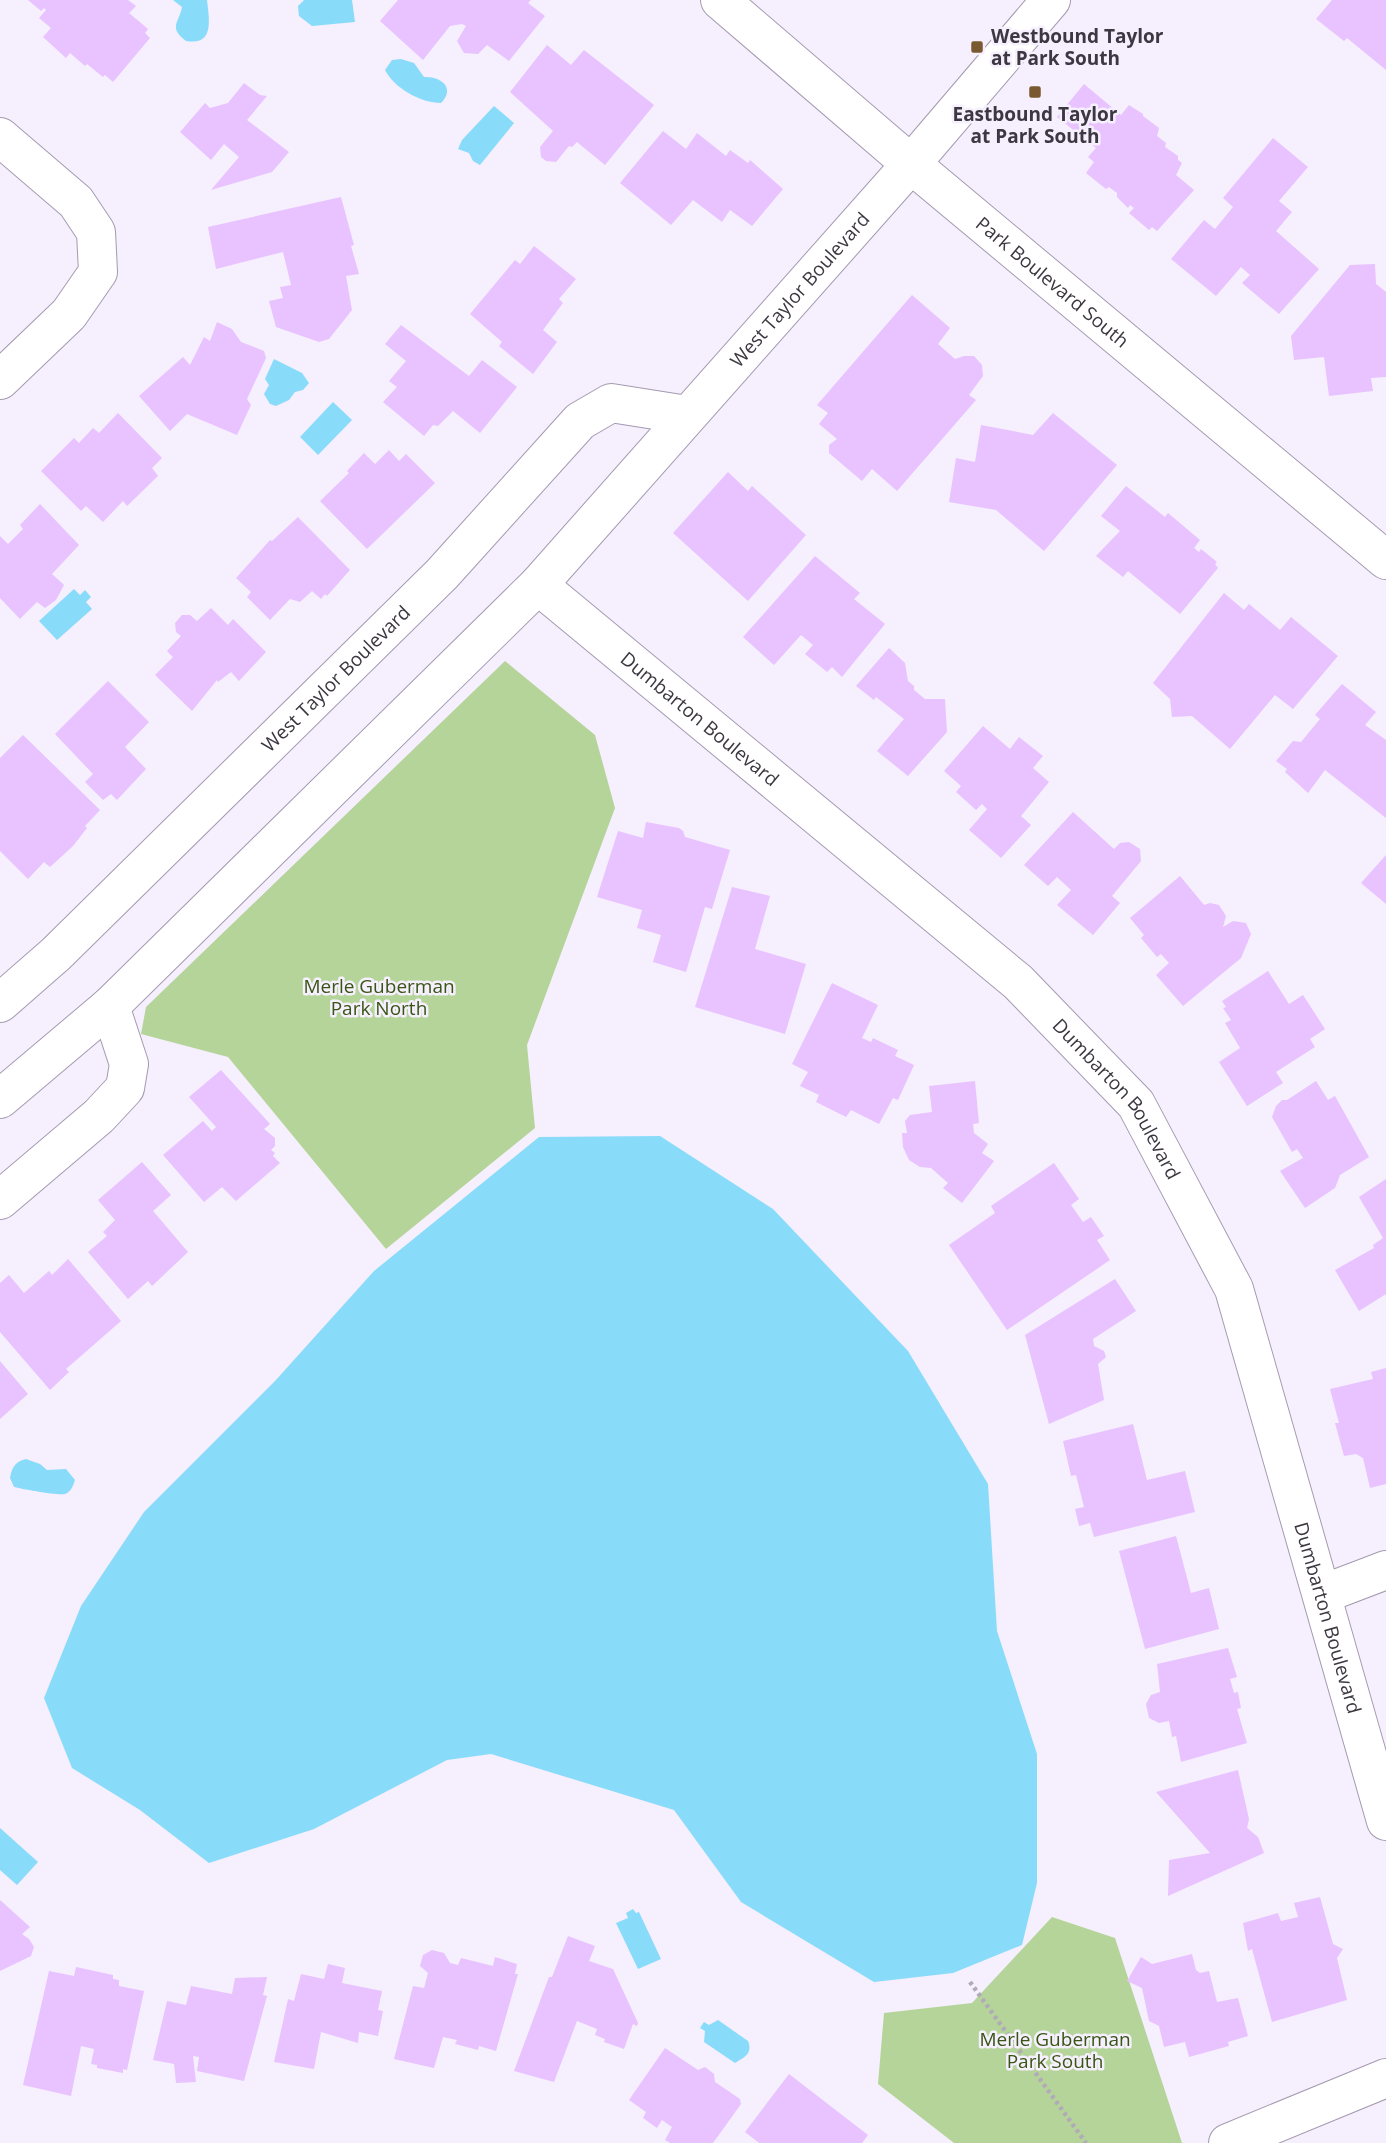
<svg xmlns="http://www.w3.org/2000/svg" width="1386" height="2143" font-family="'Open Sans',sans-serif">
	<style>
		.green { fill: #b5d499 }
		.water { fill: #89dbfa }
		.building { fill: #e8c3ff }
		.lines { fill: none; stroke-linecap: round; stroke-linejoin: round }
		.minor-casing { stroke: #a59ab0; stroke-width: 40 }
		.path { stroke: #b1aab7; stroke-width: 4.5; stroke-dasharray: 3.5 3.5; stroke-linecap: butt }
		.minor { stroke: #fff; stroke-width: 38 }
		.poi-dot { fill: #7a5930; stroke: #f6effe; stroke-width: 2.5 }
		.labels { text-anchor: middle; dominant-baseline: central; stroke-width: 5; stroke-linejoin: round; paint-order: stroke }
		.poi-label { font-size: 19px; font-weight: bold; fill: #3c3740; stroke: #f6effe; text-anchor: start }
		.street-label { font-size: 19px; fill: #3c3740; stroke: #f6effe }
		.park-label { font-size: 19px; fill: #385514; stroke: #f6effe }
	</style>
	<rect width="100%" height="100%" fill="#f6effe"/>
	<!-- green -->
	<g class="green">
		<polygon points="505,661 595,735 615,808 527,1045 535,1128 386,1249 228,1057 141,1034 146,1007"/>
		<polygon points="1052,1917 1115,1938 1182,2143 954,2143 878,2084 884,2013 972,2003"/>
	</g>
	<!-- water -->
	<g class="water">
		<path d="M173 0H207C209 19 215 46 186 41 168 27 179 23 182 7Z"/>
		<polygon points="304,0 352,0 355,22 312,26 299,16 298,6"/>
		<path d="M401 59 414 63 424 77C441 76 456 88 441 103 421 103 394 88 385 70L392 60Z"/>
		<polygon points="494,106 514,123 480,165 473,161 469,153 458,149 462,140"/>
		<polygon points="274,359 302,373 309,383 303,390 295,392 289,400 276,406 270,404 264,394 269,385 265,379"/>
		<polygon points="333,402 352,420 318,455 300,437"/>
		<polygon points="74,589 80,595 85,590 91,597 86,602 92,609 57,640 39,621"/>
		<polygon points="660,1136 773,1209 908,1351 988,1484 997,1631 1037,1754 1037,1883 1022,1945 953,1973 874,1982 741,1902 674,1810 491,1754 447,1760 314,1829 209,1863 140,1810 72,1768 44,1698 81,1606 144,1512 275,1381 374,1271 539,1137"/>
		<path d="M26 1459 40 1464 47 1470 66 1469 75 1480C73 1486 71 1492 65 1494 60 1496 22 1489 14 1487L10 1478C12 1468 14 1462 26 1459Z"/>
		<polygon points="0,1828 38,1862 17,1885 0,1870"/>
		<polygon points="633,1909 636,1913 639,1912 661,1959 638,1969 616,1923 628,1918 626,1913"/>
		<path d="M718 2020 748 2041C753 2054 744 2057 735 2063L704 2042 705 2031 700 2028 704 2022 709 2025Z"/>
	</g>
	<!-- building -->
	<g class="building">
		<polygon points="28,0 128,0 136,6 129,13 148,29 145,33 150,38 113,82 105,75 103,77 87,64 85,66 70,53 66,58 43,37 51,28 39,18 46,10 44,8 41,11"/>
		<polygon points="398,0 531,0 528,3 545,16 509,61 487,45 478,54 464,53 457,41 466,26 462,24 450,26 423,60 380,21"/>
		<polygon points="1332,0 1386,0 1386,70 1347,38 1344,41 1316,19"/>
		<polygon points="547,45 571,65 584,50 654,105 605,165 577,142 572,147 569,146 556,162 546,161 541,157 540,147 553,131 510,92"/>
		<polygon points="244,83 260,95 267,96 247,120 289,152 272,172 211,190 239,157 224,144 211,160 180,132 205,103 210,108 228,103"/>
		<polygon points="1084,84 1121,115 1129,105 1143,114 1143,116 1159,128 1157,136 1166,143 1165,147 1178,156 1178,160 1182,163 1176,175 1194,190 1157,231 1152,227 1149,230 1129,213 1134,208 1130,205 1128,208 1117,197 1117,193 1109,187 1106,189 1086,173 1094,162 1088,157 1096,148 1057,117"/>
		<polygon points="663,131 686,149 697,133 726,156 730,150 748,163 750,160 783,189 752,226 730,210 722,222 693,200 671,225 620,183"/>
		<polygon points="1273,138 1308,167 1279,201 1292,212 1276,231 1319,269 1279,314 1242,283 1250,275 1241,267 1216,296 1171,259 1204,220 1215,229 1233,207 1223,198"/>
		<polygon points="341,197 354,245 351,246 359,274 346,276 352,310 329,339 319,342 276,327 269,301 283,298 280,287 291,285 283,252 216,269 208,227"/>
		<polygon points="534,246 576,279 559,299 563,303 543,330 557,342 533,374 499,346 502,342 470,314 515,260 520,264"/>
		<polygon points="1375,264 1376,284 1386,292 1386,377 1371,378 1373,391 1329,396 1324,357 1294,360 1291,336 1350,265"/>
		<polygon points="912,295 950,328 938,344 955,359 964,356 974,356 982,365 983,376 969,395 976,400 897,491 872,469 862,481 829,453 829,445 837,439 819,424 828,413 817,405"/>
		<polygon points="217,322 232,329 241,342 264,351 266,358 247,399 251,405 237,435 187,414 170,431 139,396 183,357 190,365 204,337 210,341"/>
		<polygon points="401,325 469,376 482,360 517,387 480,433 453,411 438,426 433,425 424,436 383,402 397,387 389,381 406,361 385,344"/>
		<polygon points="118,413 162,458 152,468 158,476 127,506 123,501 103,522 86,506 81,511 41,471 74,438 79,443 93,428 99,433"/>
		<polygon points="1053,413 1117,465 1044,551 996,510 949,502 956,458 975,462 981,425 1033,435"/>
		<polygon points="389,450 399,461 406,454 435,483 367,549 320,501 349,473 347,471 364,453 375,464"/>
		<polygon points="728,472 748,491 752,486 806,535 748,601 673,533"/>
		<polygon points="1126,486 1165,517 1168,513 1200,540 1194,548 1199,552 1201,549 1217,562 1215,564 1218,568 1180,614 1128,571 1123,577 1096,556 1120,531 1101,516"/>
		<polygon points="40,504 79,545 52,574 64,585 56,600 45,608 37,602 20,619 0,598 0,536 8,544 23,529 20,525"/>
		<polygon points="298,517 350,570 327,596 325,594 321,599 312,591 300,602 290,599 270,620 247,597 251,592 236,578 270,540 272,541"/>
		<polygon points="815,556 860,593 854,599 885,624 842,677 832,667 827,672 805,654 813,645 801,635 774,665 743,637"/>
		<polygon points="1224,593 1244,610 1249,604 1280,630 1291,617 1338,656 1293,709 1275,695 1230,749 1192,716 1172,717 1170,699 1153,683"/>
		<polygon points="211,608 228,625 233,619 266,652 239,681 231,672 218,682 217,680 192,711 155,675 173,657 167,651 181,636 176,632 175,623 182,615 190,615 197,621"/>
		<polygon points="889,648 905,663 908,681 914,686 914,690 925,699 945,699 947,732 908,776 877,751 904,719 876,697 874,700 856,686"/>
		<polygon points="108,681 149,722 125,747 146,769 117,800 111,794 103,800 85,782 93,774 55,734"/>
		<polygon points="1342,684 1376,712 1365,725 1386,740 1386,818 1325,770 1308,793 1285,772 1287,769 1276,761 1293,741 1301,742 1320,719 1315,715"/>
		<polygon points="983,726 1010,749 1019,737 1043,756 1033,768 1049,782 1021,816 1031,825 1001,858 969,830 987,809 982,804 976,810 956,792 961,786 944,771"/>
		<polygon points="23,735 100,810 85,826 87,828 73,846 50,867 44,862 28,879 0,851 0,758"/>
		<polygon points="1073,812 1114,849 1120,843 1129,842 1140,849 1141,861 1112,896 1120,903 1093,935 1057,905 1071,890 1057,877 1048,886 1024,865"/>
		<polygon points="646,822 679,828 683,831 685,837 730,850 712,909 705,907 686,972 653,962 661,935 637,928 642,910 597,897 618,831 643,838"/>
		<polygon points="1386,855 1386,904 1361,883"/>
		<polygon points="1180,876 1204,905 1210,903 1219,905 1226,916 1223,927 1233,921 1246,923 1251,934 1241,958 1183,1006 1156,975 1169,963 1161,954 1157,957 1141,938 1144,935 1130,918"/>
		<polygon points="732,887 770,896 755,949 806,964 785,1034 695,1007"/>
		<polygon points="1268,971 1289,1004 1303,995 1325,1029 1310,1039 1315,1047 1276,1072 1283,1083 1247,1106 1219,1062 1240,1048 1225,1023 1231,1020 1223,1008 1226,1007 1222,1001"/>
		<polygon points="832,983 878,1005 862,1038 871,1042 873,1038 898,1050 895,1056 914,1065 898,1100 893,1098 879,1124 851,1110 846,1117 816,1102 819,1095 800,1086 808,1072 792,1064"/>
		<polygon points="221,1070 270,1124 264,1129 275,1138 275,1146 271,1150 275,1153 273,1156 280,1163 236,1201 222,1187 204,1202 163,1155 203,1121 212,1131 216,1127 189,1097"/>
		<polygon points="975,1081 979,1123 973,1124 974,1133 988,1144 982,1153 994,1161 962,1203 943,1188 948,1183 931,1168 920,1167 909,1160 903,1147 902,1133 907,1133 905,1121 910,1115 932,1112 929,1086"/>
		<polygon points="1316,1081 1328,1100 1335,1096 1369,1157 1340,1175 1335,1188 1305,1208 1280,1171 1303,1158 1297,1149 1292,1152 1272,1117 1276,1106 1282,1100 1287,1100"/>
		<polygon points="142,1162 171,1195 153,1211 188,1252 152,1286 148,1281 128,1299 88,1252 107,1236 103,1232 115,1220 98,1200"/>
		<polygon points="1054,1163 1079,1199 1071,1205 1083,1222 1091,1217 1104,1236 1097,1240 1110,1260 1007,1330 949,1245 995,1213 991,1206"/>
		<polygon points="1386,1179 1386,1294 1359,1311 1335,1270 1374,1248 1373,1245 1383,1238 1359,1197"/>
		<polygon points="68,1259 121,1321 66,1369 69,1372 50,1390 0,1332 0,1283 9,1275 24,1293 49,1271 52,1275"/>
		<polygon points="1115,1279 1136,1311 1093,1339 1094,1346 1104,1351 1106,1357 1098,1364 1104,1400 1049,1424 1025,1335"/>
		<polygon points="0,1361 28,1394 0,1419"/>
		<polygon points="1386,1368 1386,1484 1370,1488 1363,1458 1356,1454 1344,1456 1335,1423 1339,1423 1330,1389 1373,1379 1371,1372"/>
		<polygon points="1133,1424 1147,1480 1185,1471 1195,1512 1094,1537 1090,1523 1079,1526 1075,1509 1084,1507 1076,1475 1071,1476 1063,1441"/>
		<polygon points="1176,1536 1191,1593 1209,1588 1219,1629 1145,1649 1119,1551"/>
		<polygon points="1228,1648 1237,1677 1230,1679 1234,1693 1238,1692 1241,1708 1237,1709 1247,1743 1181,1762 1176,1736 1172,1737 1169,1721 1159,1723 1149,1718 1146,1704 1151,1695 1160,1692 1157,1664"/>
		<polygon points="1238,1770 1249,1819 1247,1828 1258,1837 1264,1853 1168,1896 1169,1860 1210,1853 1156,1792"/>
		<polygon points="1320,1897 1333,1944 1343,1949 1337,1958 1347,2000 1272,2022 1252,1949 1248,1951 1243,1923 1278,1913 1281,1921 1298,1917 1294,1903"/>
		<polygon points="0,1900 30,1927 22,1934 29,1939 34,1947 31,1956 0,1971"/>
		<polygon points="568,1936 595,1946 589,1961 613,1969 638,2023 637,2026 633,2024 624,2049 604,2042 605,2039 595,2035 597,2029 577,2021 554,2082 514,2071 549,1977 552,1977"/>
		<polygon points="432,1950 444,1953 450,1963 458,1965 461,1958 493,1966 495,1957 517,1964 515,1974 518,1974 496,2051 479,2046 478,2050 455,2044 457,2040 443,2037 434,2068 394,2059 413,1986 424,1988 428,1973 420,1966 423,1955"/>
		<polygon points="1192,1954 1196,1970 1200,1973 1209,1971 1217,2002 1238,1998 1248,2036 1228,2042 1229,2046 1189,2057 1185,2042 1164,2047 1159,2026 1149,2021 1142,1988 1127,1981 1141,1957 1152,1964"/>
		<polygon points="328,1964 345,1968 342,1983 382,1991 378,2010 383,2011 378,2036 359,2032 358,2043 321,2032 314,2069 274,2062 288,1999 294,2001 301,1974 324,1979"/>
		<polygon points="76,1967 113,1975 113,1979 119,1980 119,1986 144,1991 127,2070 123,2069 123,2073 97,2068 97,2065 91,2064 94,2049 81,2046 71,2096 23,2085 49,1971 74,1976"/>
		<polygon points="267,1977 263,1995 267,1996 244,2081 197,2071 199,2057 193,2056 196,2082 176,2083 174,2064 153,2060 167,2001 186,2005 191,1986 232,1994 235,1978"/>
		<polygon points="665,2048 698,2070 705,2067 714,2074 715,2082 740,2099 741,2104 713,2143 670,2143 665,2140 672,2127 662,2120 657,2128 643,2118 646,2112 629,2100"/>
		<polygon points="789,2074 868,2135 862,2143 759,2143 745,2132"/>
	</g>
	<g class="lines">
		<defs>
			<g id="minor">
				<path id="s1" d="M720 0 911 164 1386 560"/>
				<polyline points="0,137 76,202 96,232 98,272 69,314 0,380"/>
				<path id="s2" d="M538 585 1018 982 1136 1104 1234 1289 1386 1821"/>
				<path id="s3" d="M0 1003 56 954 442 574 580 421 611 403 687 415"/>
				<path id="s4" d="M0 1099 110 1006 538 585 911 164 1051 0"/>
				<polyline points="0,1200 99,1116 125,1088 129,1064 110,1006"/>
				<polyline points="1323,1594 1386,1570"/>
				<polyline points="1228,2143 1386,2078"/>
			</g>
		</defs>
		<!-- minor casing -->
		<use href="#minor" class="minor-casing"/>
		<!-- path -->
		<polyline class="path" points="970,1982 1086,2143"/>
		<!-- minor -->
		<use href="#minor" class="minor"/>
	</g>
	<!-- markers -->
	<g class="poi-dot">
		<rect x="970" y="40" width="14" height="14" rx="3.5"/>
		<rect x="1028" y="85" width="14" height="14" rx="3.5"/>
	</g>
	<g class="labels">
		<!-- poi labels -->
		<g class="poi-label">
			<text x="991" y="36">Westbound Taylor<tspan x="991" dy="22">at Park South</tspan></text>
			<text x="1035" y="114" text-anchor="middle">Eastbound Taylor<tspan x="1035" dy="22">at Park South</tspan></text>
		</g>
		<!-- street labels -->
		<g class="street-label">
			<text stroke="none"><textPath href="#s1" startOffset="436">Park Boulevard South</textPath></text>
			<text stroke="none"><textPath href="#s4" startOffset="1139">West Taylor Boulevard</textPath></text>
			<text stroke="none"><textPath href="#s3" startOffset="467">West Taylor Boulevard</textPath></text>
			<text stroke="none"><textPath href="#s2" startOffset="210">Dumbarton Boulevard</textPath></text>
			<text stroke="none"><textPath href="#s2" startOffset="777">Dumbarton Boulevard</textPath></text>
			<text stroke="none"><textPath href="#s2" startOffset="1344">Dumbarton Boulevard</textPath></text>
		</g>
		<!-- park labels -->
		<g class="park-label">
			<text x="379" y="986">Merle Guberman<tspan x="379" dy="22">Park North</tspan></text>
			<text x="1055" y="2039">Merle Guberman<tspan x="1055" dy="22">Park South</tspan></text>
		</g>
	</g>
</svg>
